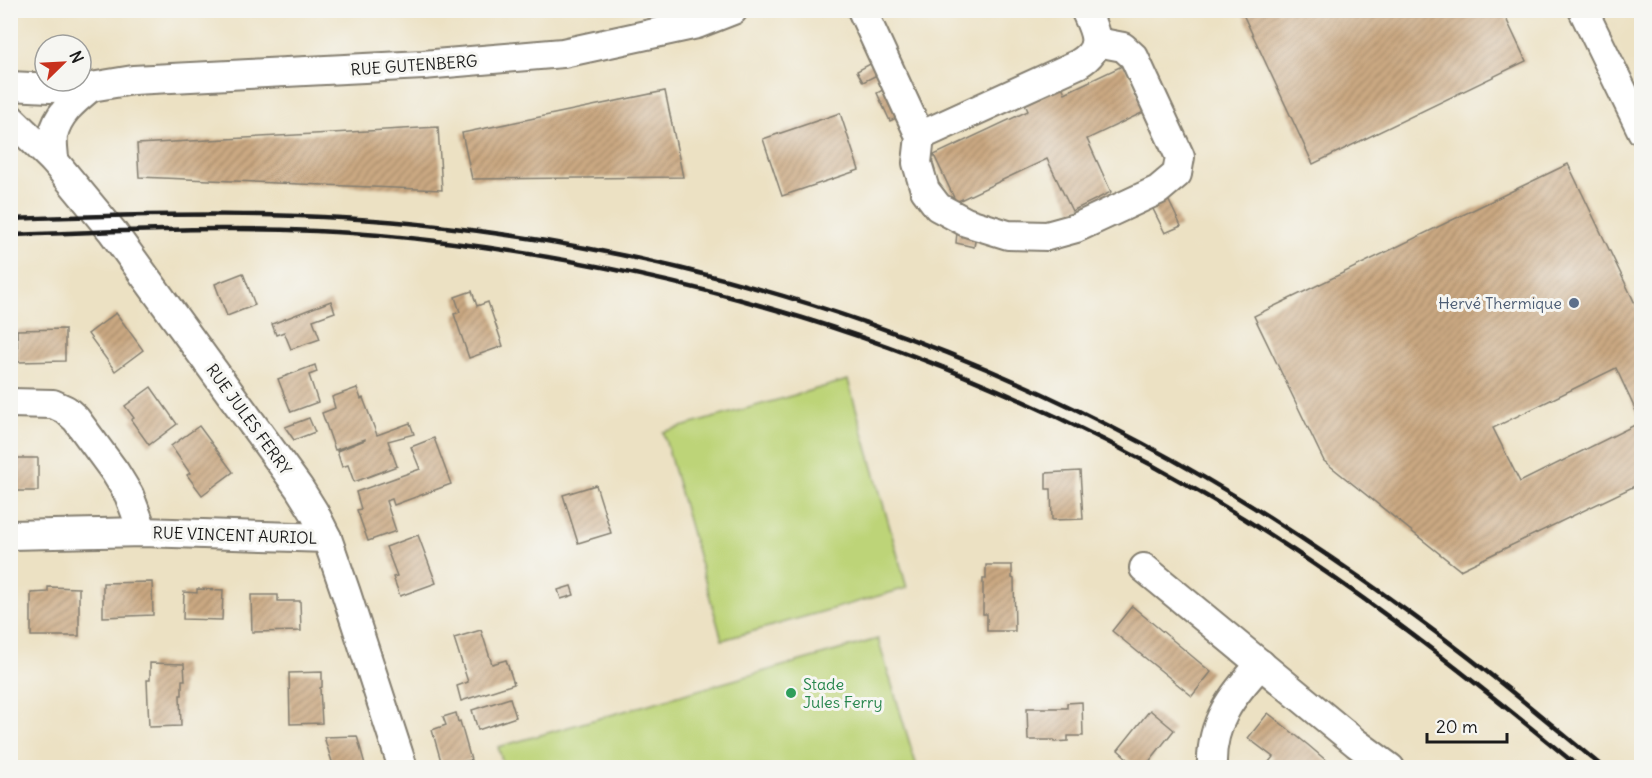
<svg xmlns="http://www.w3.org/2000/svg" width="1652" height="778" font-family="Delius,sans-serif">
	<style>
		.pitch { fill: #bdd478; stroke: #6c784a; stroke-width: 1.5 }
		.building { fill: url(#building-hatch); fill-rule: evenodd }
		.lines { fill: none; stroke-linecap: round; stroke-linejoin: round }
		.minor-casing { stroke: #847e70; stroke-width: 32 }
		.minor { stroke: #fff; stroke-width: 28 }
		.rail { stroke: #1c1c1c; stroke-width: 4.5 }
		.service-dot { fill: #5c6f8a; stroke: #f6f6f2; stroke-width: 2 }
		.leisure-dot { fill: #2e9e5b; stroke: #f6f6f2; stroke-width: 2 }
		.labels { text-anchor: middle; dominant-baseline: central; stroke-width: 6; stroke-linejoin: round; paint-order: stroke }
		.street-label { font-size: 16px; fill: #1c1c1c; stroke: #f6f6f2 }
		.service-label { font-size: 16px; fill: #4e5e75; stroke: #f6f6f2; text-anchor: end }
		.leisure-label { font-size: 16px; fill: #27864d; stroke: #f6f6f2; text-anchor: start }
	</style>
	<defs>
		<pattern id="building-hatch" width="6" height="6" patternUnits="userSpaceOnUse" patternTransform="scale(1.5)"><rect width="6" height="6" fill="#cba982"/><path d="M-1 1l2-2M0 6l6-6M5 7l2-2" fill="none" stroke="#a4896a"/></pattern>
	</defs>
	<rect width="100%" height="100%" fill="#f6f6f2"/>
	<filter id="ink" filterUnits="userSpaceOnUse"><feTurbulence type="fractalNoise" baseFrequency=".0167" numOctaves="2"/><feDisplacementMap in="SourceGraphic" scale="12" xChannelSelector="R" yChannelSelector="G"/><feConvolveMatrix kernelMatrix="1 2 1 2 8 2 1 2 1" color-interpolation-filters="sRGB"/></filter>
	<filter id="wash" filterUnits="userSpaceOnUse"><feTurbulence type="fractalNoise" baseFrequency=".008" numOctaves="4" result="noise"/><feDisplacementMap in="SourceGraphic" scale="24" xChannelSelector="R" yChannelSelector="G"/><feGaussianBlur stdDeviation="1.35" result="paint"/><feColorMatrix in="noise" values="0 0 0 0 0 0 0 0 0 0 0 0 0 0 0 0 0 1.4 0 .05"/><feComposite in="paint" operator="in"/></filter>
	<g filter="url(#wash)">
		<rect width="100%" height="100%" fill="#ece1c3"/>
		<!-- pitch -->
		<g class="pitch">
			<polygon points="848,380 907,588 722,640 663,432"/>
			<polygon points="878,639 917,767 504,767 498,747"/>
		</g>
		<g id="blocks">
			<!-- building -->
			<g class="building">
				<polygon points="1241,10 1502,10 1526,61 1313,164"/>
				<polygon points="872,63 877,75 863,82 857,71"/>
				<polygon points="1124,65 1146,111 1087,139 1111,192 1072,211 1047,159 956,202 934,155 1028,111 1025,104 1062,86 1065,93"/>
				<polygon points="892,85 905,114 890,121 877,93"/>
				<polygon points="665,91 683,177 472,179 462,133"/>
				<polygon points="840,113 859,170 782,196 763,139"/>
				<polygon points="438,127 442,190 139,177 137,144"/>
				<path d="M1568 164 1641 316V483L1460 570 1324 461 1254 316ZM1616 368 1641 422 1520 482 1493 428Z"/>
				<polygon points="1167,197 1181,226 1165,233 1151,205"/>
				<polygon points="957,232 976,236 974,247 956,243"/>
				<polygon points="243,273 255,305 227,316 215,284"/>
				<polygon points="472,291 477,306 488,302 503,346 469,358 454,314 460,312 455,297"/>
				<polygon points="331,301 335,312 313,320 320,339 291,349 284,332 276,335 272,324"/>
				<polygon points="116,313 143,350 115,371 88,334"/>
				<polygon points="65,329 65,361 18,362 17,330"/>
				<polygon points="315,365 317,372 309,375 318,402 291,412 278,379"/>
				<polygon points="151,387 177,424 149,445 131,420 134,418 125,406"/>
				<polygon points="357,388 361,399 363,398 377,435 410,423 414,434 388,441 397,466 354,482 348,465 342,467 337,451 365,440 365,439 335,450 322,413 335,408 332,397"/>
				<polygon points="309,418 315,432 294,440 285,427"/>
				<polygon points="199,426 233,472 202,495 187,475 190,473 171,446"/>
				<polygon points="434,438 451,484 394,505 392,499 386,501 396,531 368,541 357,510 361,509 356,492 420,469 411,447"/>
				<rect x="10" y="458" width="28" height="33"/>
				<polygon points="1080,471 1083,519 1052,520 1051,489 1046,489 1046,473"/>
				<polygon points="596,485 611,533 578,543 563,495"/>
				<polygon points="418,535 436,583 400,596 393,577 397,576 386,547"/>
				<polygon points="986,565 1012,565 1012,578 1014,579 1015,631 987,631 987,614 983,614 983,579 986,579"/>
				<polygon points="152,582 153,615 103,617 103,583"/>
				<polygon points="571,586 574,595 561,599 558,590"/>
				<polygon points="48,587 79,588 79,636 31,636 31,593 48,592"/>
				<polygon points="197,589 223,590 222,620 183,619 184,592 197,593"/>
				<polygon points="251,595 278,595 278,601 300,601 301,631 252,632"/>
				<polygon points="1132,606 1211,672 1192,696 1112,631"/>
				<polygon points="481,630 492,664 506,660 514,684 461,701 457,686 468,682 454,638"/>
				<polygon points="150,663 184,664 185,680 182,680 182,695 180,695 181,726 149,727 147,680 150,680"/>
				<polygon points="322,672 322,687 320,688 322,723 290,724 289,673"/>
				<polygon points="510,698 516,717 478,730 472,710"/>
				<polygon points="1082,702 1083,736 1068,736 1068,741 1054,742 1054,740 1028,740 1027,708 1067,708 1067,703"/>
				<polygon points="1150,710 1174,730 1144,768 1138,768 1118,750"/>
				<polygon points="456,713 458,722 460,721 471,760 459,763 460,768 443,768 432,730 446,725 443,717"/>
				<polygon points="1268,713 1308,745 1335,768 1264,768 1273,757 1248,738"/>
				<polygon points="357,736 366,768 334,768 324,737"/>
			</g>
		</g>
	</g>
	<g filter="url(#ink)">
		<use href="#blocks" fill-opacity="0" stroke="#847e70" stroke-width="1.5"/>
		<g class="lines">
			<defs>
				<g id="minor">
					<path d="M862 10 920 136 1078 64C1104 49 1096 33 1085 10"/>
					<polyline points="1583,10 1642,131"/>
					<polyline points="10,86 50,88 91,87 133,80 423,65 563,53 697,24 733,10"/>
					<polyline points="10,118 54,161 112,231 299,488 314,512 327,538 346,593 403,768"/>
					<polyline points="920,136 917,163 925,190 938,207 966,222 1008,235 1047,236 1076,228 1158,190 1177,174 1180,157 1134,57 1123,47 1097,42"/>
					<path d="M54 161C54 153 52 144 53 136 57 114 75 100 91 87"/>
					<polyline points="10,403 53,404 66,410 76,419 115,472 129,495 143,532"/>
					<polyline points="10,535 143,532 327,538"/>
					<polyline points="1144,568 1356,743 1390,768"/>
					<path d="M1212 768C1210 723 1232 695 1261 664"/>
				</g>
			</defs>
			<!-- minor casing -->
			<use href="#minor" class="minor-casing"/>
			<!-- minor -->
			<use href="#minor" class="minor"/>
			<!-- rail -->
			<g class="rail">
				<path d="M10 219C153 214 295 210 437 226 731 258 1019 358 1269 517 1347 567 1424 621 1496 679 1532 708 1568 738 1604 768"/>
				<path d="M10 235C133 231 257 224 379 235 669 261 946 345 1198 491 1335 570 1459 668 1580 768"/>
			</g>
		</g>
	</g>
	<!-- markers -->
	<circle class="service-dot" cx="1574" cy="303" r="6"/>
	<circle class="leisure-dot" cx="791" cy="693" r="6"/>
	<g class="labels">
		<!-- street labels -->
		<g class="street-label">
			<text transform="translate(414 65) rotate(-4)">RUE GUTENBERG</text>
			<text transform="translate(249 419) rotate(54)">RUE JULES FERRY</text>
			<text transform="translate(235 535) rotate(2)">RUE VINCENT AURIOL</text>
		</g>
		<!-- service labels -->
		<g class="service-label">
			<text x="1562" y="303">Hervé Thermique</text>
		</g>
		<!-- leisure labels -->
		<g class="leisure-label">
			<text x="803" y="684">Stade<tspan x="803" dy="18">Jules Ferry</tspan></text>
		</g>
	</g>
	<!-- margin -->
	<rect width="1652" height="778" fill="none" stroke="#f6f6f2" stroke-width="36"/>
	<!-- north arrow -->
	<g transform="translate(63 63) rotate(66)"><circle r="28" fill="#f6f6f2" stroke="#9f9f9c" stroke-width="1.5"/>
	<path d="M0-4.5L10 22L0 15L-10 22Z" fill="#c8321e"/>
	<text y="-9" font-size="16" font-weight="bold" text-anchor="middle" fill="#1c1c1c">N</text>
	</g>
	<!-- scale -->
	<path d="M1427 733v9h80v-9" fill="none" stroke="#1c1c1c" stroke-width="3"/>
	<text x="1436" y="733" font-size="18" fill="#1c1c1c" stroke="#f6f6f2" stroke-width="4.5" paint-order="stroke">20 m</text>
</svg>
